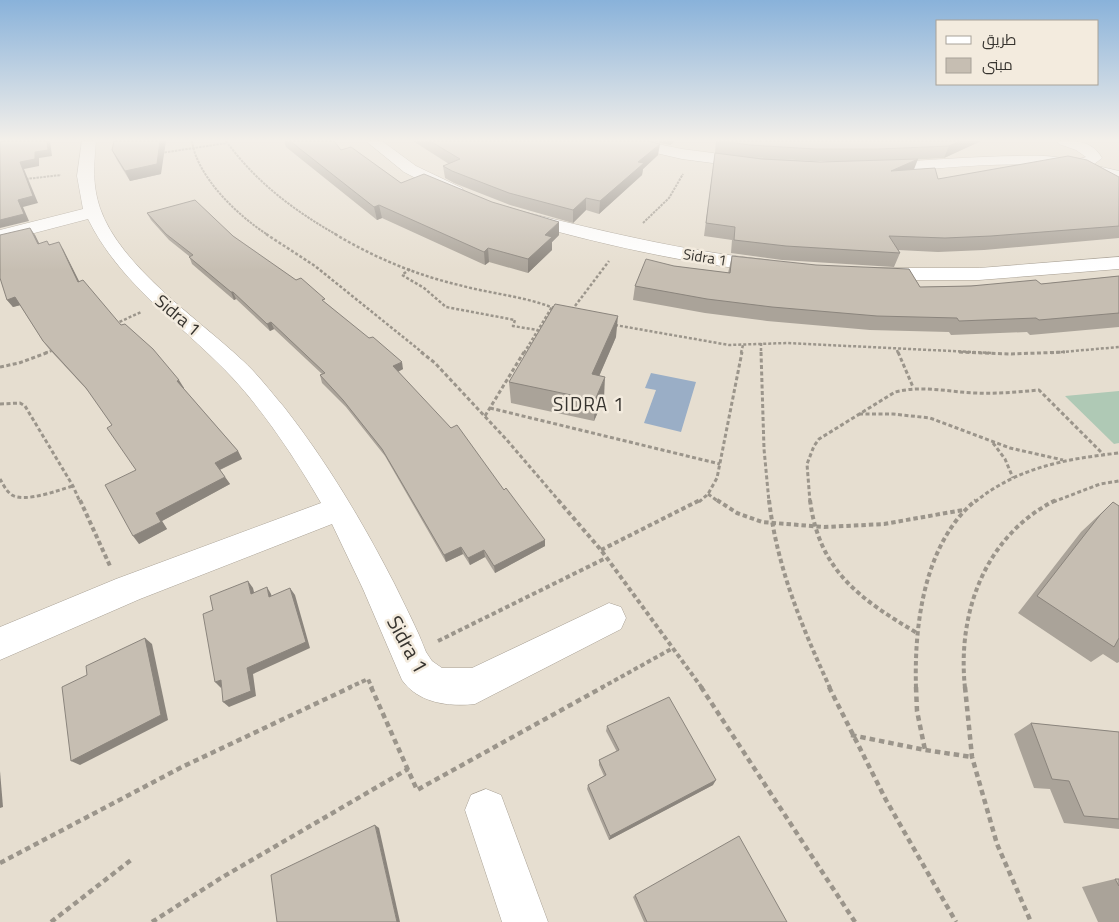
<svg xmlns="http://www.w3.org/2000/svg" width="1119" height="922" font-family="'Titillium Web',Cairo,sans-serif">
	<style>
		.green { fill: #afc9b5 }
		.water { fill: #9aaec6 }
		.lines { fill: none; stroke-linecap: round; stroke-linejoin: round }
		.minor-casing { stroke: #a9a195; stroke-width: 1 }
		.path-far4 { stroke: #9b958b; stroke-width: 2; stroke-dasharray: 2.5 1; stroke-linecap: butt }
		.path-far3 { stroke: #9b958b; stroke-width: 2.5; stroke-dasharray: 3 2; stroke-linecap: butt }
		.path-far2 { stroke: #9b958b; stroke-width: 3; stroke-dasharray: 4 2.5; stroke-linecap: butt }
		.path-far1 { stroke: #9b958b; stroke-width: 4; stroke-dasharray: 4.5 3; stroke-linecap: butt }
		.path { stroke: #9b958b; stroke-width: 4.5; stroke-dasharray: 5.5 4; stroke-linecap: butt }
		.minor { fill: #fff; fill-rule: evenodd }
		.wall { fill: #aaa399; fill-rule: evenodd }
		.shaded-wall { fill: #8b857d }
		.building { fill: #c6beb2; stroke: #8b857d }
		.labels { text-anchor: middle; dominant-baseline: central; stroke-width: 5; stroke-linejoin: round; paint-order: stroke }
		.far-street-label { font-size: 15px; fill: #37342f; stroke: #f3ebde }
		.street-label { font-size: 18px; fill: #37342f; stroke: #f3ebde }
		.neighbourhood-label { font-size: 19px; letter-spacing: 1px; fill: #37342f; stroke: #f3ebde }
		.near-street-label { font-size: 21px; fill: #37342f; stroke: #f3ebde }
	</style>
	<rect width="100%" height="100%" fill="#e6ded0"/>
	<!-- green -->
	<polygon class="green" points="1119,391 1119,443 1114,444 1065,396"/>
	<!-- water -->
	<polygon class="water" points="651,373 696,382 681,432 644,423 656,390 645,388"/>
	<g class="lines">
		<defs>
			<g id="minor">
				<path d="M82 141H96C94 165 92 184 100 208 120 266 197 318 241 359 257 373 270 391 284 407 327 462 362 521 394 583 405 606 417 628 426 652L432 661 442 668H472L609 603 621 607 626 618 621 629 475 704C449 707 418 703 402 680L363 589 332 524 140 599 0 660V627L116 579 321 503C297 461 260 405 225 370 177 321 119 282 88 219L0 242V230L83 209 77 176Z"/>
				<polygon points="366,141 382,141 416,166 462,188 464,192 462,196 450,196 404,172"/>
				<polygon points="615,141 643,141 682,149 751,158 756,160 759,163 756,166 751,168 682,159 617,144"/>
				<path d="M1057 141C1075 141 1092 140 1102 158L1093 165 1119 171V181C1097 175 1075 167 1052 166 995 161 936 169 879 173L873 171 871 168 873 165 879 163C934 160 989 155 1044 156 1057 156 1073 162 1086 157L1076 150 1059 144Z"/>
				<path d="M524 212C607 232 683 251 768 260L775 262 778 266 775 270 768 272C683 263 600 244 518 221L515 217 518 213Z"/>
				<polygon points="1119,257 1119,269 979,280 876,280 869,278 866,274 869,270 876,268 979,268"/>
				<polygon points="486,789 501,795 548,922 502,922 465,810 471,795"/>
			</g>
		</defs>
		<!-- minor casing -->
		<use href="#minor" class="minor-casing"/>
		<!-- path-far4 -->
		<g class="path-far4">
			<path d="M192 141C197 177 238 216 268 235"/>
			<path d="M226 141C256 182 293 210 337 235"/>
			<polyline points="161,153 227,143"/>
			<polyline points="26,179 61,175"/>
			<polyline points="643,223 669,198 683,174"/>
		</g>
		<!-- path-far3 -->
		<g class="path-far3">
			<polyline points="266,234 315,266 423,353"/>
			<path d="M335 234C373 257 416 275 459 285 491 294 525 296 556 309"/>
			<polyline points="410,269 402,275 424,288 446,307 515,320 513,326 537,330"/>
			<polyline points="572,310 609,261"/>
			<polyline points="115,324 141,312"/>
			<polyline points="615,325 729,345 787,343 992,353"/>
			<polyline points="761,343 761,353"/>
			<polyline points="897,350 898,353"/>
			<polyline points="45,353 54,350"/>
			<polyline points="524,353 552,307"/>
			<polyline points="741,353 743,345"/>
			<polyline points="1051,353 1119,347"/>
		</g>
		<!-- path-far2 -->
		<g class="path-far2">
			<polyline points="421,352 435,363 506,439 560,502"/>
			<polyline points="761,352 764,449 769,502"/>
			<polyline points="898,352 913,387"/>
			<polyline points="959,352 1011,354 1065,352"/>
			<polyline points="0,367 19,363 49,352"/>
			<polyline points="0,404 20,403 25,406 73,486 80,502"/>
			<polyline points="490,408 720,464"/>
			<polyline points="859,414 893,414 930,418 1010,448 1063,460"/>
			<polyline points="485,416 524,352"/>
			<polyline points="993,443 1005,459 1013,478"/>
			<path d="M0 479C3 484 6 491 12 495 25 503 59 490 73 486"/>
			<polyline points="708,494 719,502"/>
			<polyline points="699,502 708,494 717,478 742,352"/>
			<path d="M810 502 807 464 814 446 819 439 895 392C923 385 948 392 976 393 997 394 1018 392 1039 390L1104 455"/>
			<path d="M975 502C1018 467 1066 459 1119 453"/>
			<polyline points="1053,502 1100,484 1119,481"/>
		</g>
		<!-- path-far1 -->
		<g class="path-far1">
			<polyline points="80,500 110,566"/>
			<polyline points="558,500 601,550 702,688"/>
			<polyline points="717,500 737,513 762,522 824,527 884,524 963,510"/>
			<path d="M769 500C777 568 802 627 830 688"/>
			<path d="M810 500C819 571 860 599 917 633"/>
			<polyline points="601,550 700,500"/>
			<polyline points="438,641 606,558"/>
			<polyline points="348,688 368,679 372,688"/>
			<polyline points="601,688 673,648"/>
			<path d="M916 688C914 625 924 543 976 500"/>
			<path d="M965 688C957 613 985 535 1056 500"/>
		</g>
		<!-- path -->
		<g class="path">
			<polyline points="371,687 417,790 603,687"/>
			<polyline points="701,687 855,922"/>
			<polyline points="829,687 886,800 956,922"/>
			<polyline points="916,687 917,711 925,750"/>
			<polyline points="965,687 972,757 997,844 1031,922"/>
			<polyline points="851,735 925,750 972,757"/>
			<polyline points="0,863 182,767 351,687"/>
			<polyline points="51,922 131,860"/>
			<polyline points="152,922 221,878 408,769"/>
		</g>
		<!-- minor -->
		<use href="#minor" class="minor"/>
	</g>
	<!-- wall -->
	<g class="wall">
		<polygon points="284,141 334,141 341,150 401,183 559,235 552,242 552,250 528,273 489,262 485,265 382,218 377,220 286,147"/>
		<polygon points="413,141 648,141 658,155 643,169 642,175 599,214 586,210 573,223 510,205 454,183 445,178 443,166 449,164"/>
		<polygon points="650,141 675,141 670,145"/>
		<path d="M716 141H981L944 158 908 160 914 169 938 179 1119 177V238L984 250 938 252 898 250 900 253 894 267 782 260 731 253 732 240 704 236 715 153 737 156 715 153ZM751 157 811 161H857L820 162Z"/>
		<polygon points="112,150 161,174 130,181 117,160"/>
		<polygon points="147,213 233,236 327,304 403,369 398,372 504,490 545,540 545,546 495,573 485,557 470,565 463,554 446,562 385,456 346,407 322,383 320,375 322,374 274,329 270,331 236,299 234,300 192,264 189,256 169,240 151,220"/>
		<polygon points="35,235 39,244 49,244 63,249 79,282 121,325 184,388 183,388 238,451 242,459 220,470 230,484 162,521 167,529 139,544 136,470 112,425 90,393 49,349 43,341 20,305 13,307 7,300"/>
		<polygon points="732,256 920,287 1041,284 1119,276 1119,327 1030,335 1027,332 951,335 949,332 870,330 767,321 705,313 633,300 635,286 674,266 728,273"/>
		<polygon points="616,337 599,376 604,398 594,421 511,403 509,382"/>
		<polygon points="1113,502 1119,506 1119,662 1117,663 1103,654 1091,662 1018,613 1081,532"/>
		<polygon points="1031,723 1119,732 1119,829 1064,823 1050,789 1034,788 1014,734"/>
		<polygon points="607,726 713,785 609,840 587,789 588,785 604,776 599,765 599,760 617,752 606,731"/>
		<polygon points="1115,879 1119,879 1119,922 1098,922 1082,887"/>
		<polygon points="635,895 787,922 644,922 633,897"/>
	</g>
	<!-- shaded-wall -->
	<g class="shaded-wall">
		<polygon points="47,141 50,141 52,156 39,158 39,166 24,169 38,203 23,207 29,221 0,228 0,220 18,200 20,162 35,152"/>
		<polygon points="160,141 166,141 161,174 130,181 125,171"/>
		<polygon points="670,141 675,141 670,145"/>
		<polygon points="960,141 981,141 944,158 949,146"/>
		<polygon points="660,144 658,155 643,169 642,175 599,214 600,201 638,162"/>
		<polygon points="918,159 913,172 891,171"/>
		<polygon points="586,198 586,210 573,223 573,210"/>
		<polygon points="379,205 382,218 377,220 374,207"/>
		<polygon points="559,222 559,235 552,242 552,250 528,273 528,259 545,235"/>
		<polygon points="30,228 35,235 43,251 38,244"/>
		<polygon points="59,242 63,249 83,289 78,282"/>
		<polygon points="488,248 489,262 485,265 484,252"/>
		<polygon points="231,292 233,292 236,299 234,300"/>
		<polygon points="15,297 21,305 13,307 7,300"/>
		<polygon points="618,316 616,337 591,395 592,374"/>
		<polygon points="271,322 274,329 270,331 267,324"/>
		<polygon points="402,362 403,369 395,373 393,366"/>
		<polygon points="605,377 604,398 594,421 595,400"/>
		<polygon points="179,380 184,388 182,389 177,381"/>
		<polygon points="238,451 242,459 219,470 215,463"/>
		<polygon points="225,477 230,484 162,521 167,529 139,544 133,536 156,513"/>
		<polygon points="545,540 545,546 495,573 494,566"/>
		<polygon points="461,547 463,554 446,562 444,555"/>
		<polygon points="484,550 485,557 470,565 468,558"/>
		<polygon points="248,581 253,588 256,600 251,594"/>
		<polygon points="267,587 271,594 274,604 269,597"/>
		<polygon points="290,588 295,595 310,648 253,674 256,696 229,707 223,702 247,668"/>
		<polygon points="145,638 152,644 168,720 80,765 71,761"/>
		<polygon points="221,680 221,688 215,682"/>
		<polygon points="0,771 3,807 0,808"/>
		<polygon points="716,780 713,785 609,840 610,836"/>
		<polygon points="375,825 379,828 400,922 397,922"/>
	</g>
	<!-- building -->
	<g class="building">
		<polygon points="4,141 47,141 48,150 35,152 35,159 20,162 33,196 18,200 24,214 0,220 0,142"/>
		<polygon points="114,141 160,141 157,164 125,171 112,150"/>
		<polygon points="290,141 334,141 341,150 351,147 401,183 424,174 492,202 559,222 545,235 552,237 528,259 488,248 484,252 379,205 374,207"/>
		<polygon points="430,141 648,141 660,144 638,162 644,163 600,201 586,198 573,210 509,193 452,171 443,166 460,159"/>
		<polygon points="720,141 960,141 949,146 879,149 815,149 750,145"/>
		<polygon points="715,153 762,159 820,162 918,159 891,171 935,168 938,179 1068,156 1087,160 1119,177 1119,226 991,236 945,238 889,236 900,253 786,246 734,240 735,227 706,223"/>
		<polygon points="195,200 233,236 296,280 301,278 325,299 322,300 369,338 373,337 402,362 393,366 451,428 457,425 504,490 506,488 545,540 494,566 484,550 468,558 461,547 444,555 382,449 343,400 320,375 325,373 271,322 267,324 233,292 231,292 189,257 193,255 166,234 147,213"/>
		<polygon points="30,228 38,244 47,241 49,245 59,242 78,282 83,280 121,325 125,324 153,349 179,380 177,381 238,451 215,463 225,477 156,513 161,522 133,536 105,485 136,470 107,428 112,425 86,388 43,341 15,297 7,300 0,278 0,235"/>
		<polygon points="732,256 816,265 909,269 920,287 971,286 1036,280 1041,284 1119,276 1119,313 1039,320 1036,318 959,321 957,318 877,316 772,307 707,299 635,286 646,259 674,266 730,273"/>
		<polygon points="555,304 618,316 592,374 605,377 595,400 509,382"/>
		<polygon points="1113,502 1119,506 1119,638 1114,647 1037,596 1100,515"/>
		<polygon points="248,581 251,594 267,587 269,597 290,588 306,642 247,668 251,691 223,702 221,680 215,682 203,614 213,610 210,596"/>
		<polygon points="145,638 161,715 71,761 62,687 87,675 86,666"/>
		<polygon points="669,697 716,780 610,836 588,785 606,775 599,760 619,750 607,726"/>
		<polygon points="1031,723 1119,732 1119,819 1084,816 1069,781 1052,779"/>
		<polygon points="375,825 397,922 277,922 271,875"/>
		<polygon points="739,836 787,922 647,922 635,895"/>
		<polygon points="1115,879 1119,879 1119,886"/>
	</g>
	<!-- sky -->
	<linearGradient id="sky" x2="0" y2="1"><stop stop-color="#89b2da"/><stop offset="0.52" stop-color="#f4f0ea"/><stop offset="1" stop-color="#f4f0ea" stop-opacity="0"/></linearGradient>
	<rect width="1119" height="270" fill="url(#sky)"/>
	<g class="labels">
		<!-- far-street labels -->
		<g class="far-street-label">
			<text transform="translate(705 257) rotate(9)">Sidra 1</text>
		</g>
		<!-- street labels -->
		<g class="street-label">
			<text transform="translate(178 315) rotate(40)">Sidra 1</text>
		</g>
		<!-- neighbourhood labels -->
		<g class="neighbourhood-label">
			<text x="589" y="403">SIDRA 1</text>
		</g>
		<!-- near-street labels -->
		<g class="near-street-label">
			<text transform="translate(408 644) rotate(61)">Sidra 1</text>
		</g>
	</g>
	<!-- legend -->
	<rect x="936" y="20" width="162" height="65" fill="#f3ebde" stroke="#a8a298"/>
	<rect x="946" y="36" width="25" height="8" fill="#ffffff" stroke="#a8a298"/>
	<text x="982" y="45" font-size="15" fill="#37342f">طريق</text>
	<rect x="946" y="58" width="25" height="15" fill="#c6beb2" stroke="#a8a298"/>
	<text x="982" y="70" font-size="15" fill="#37342f">مبنى</text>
</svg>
